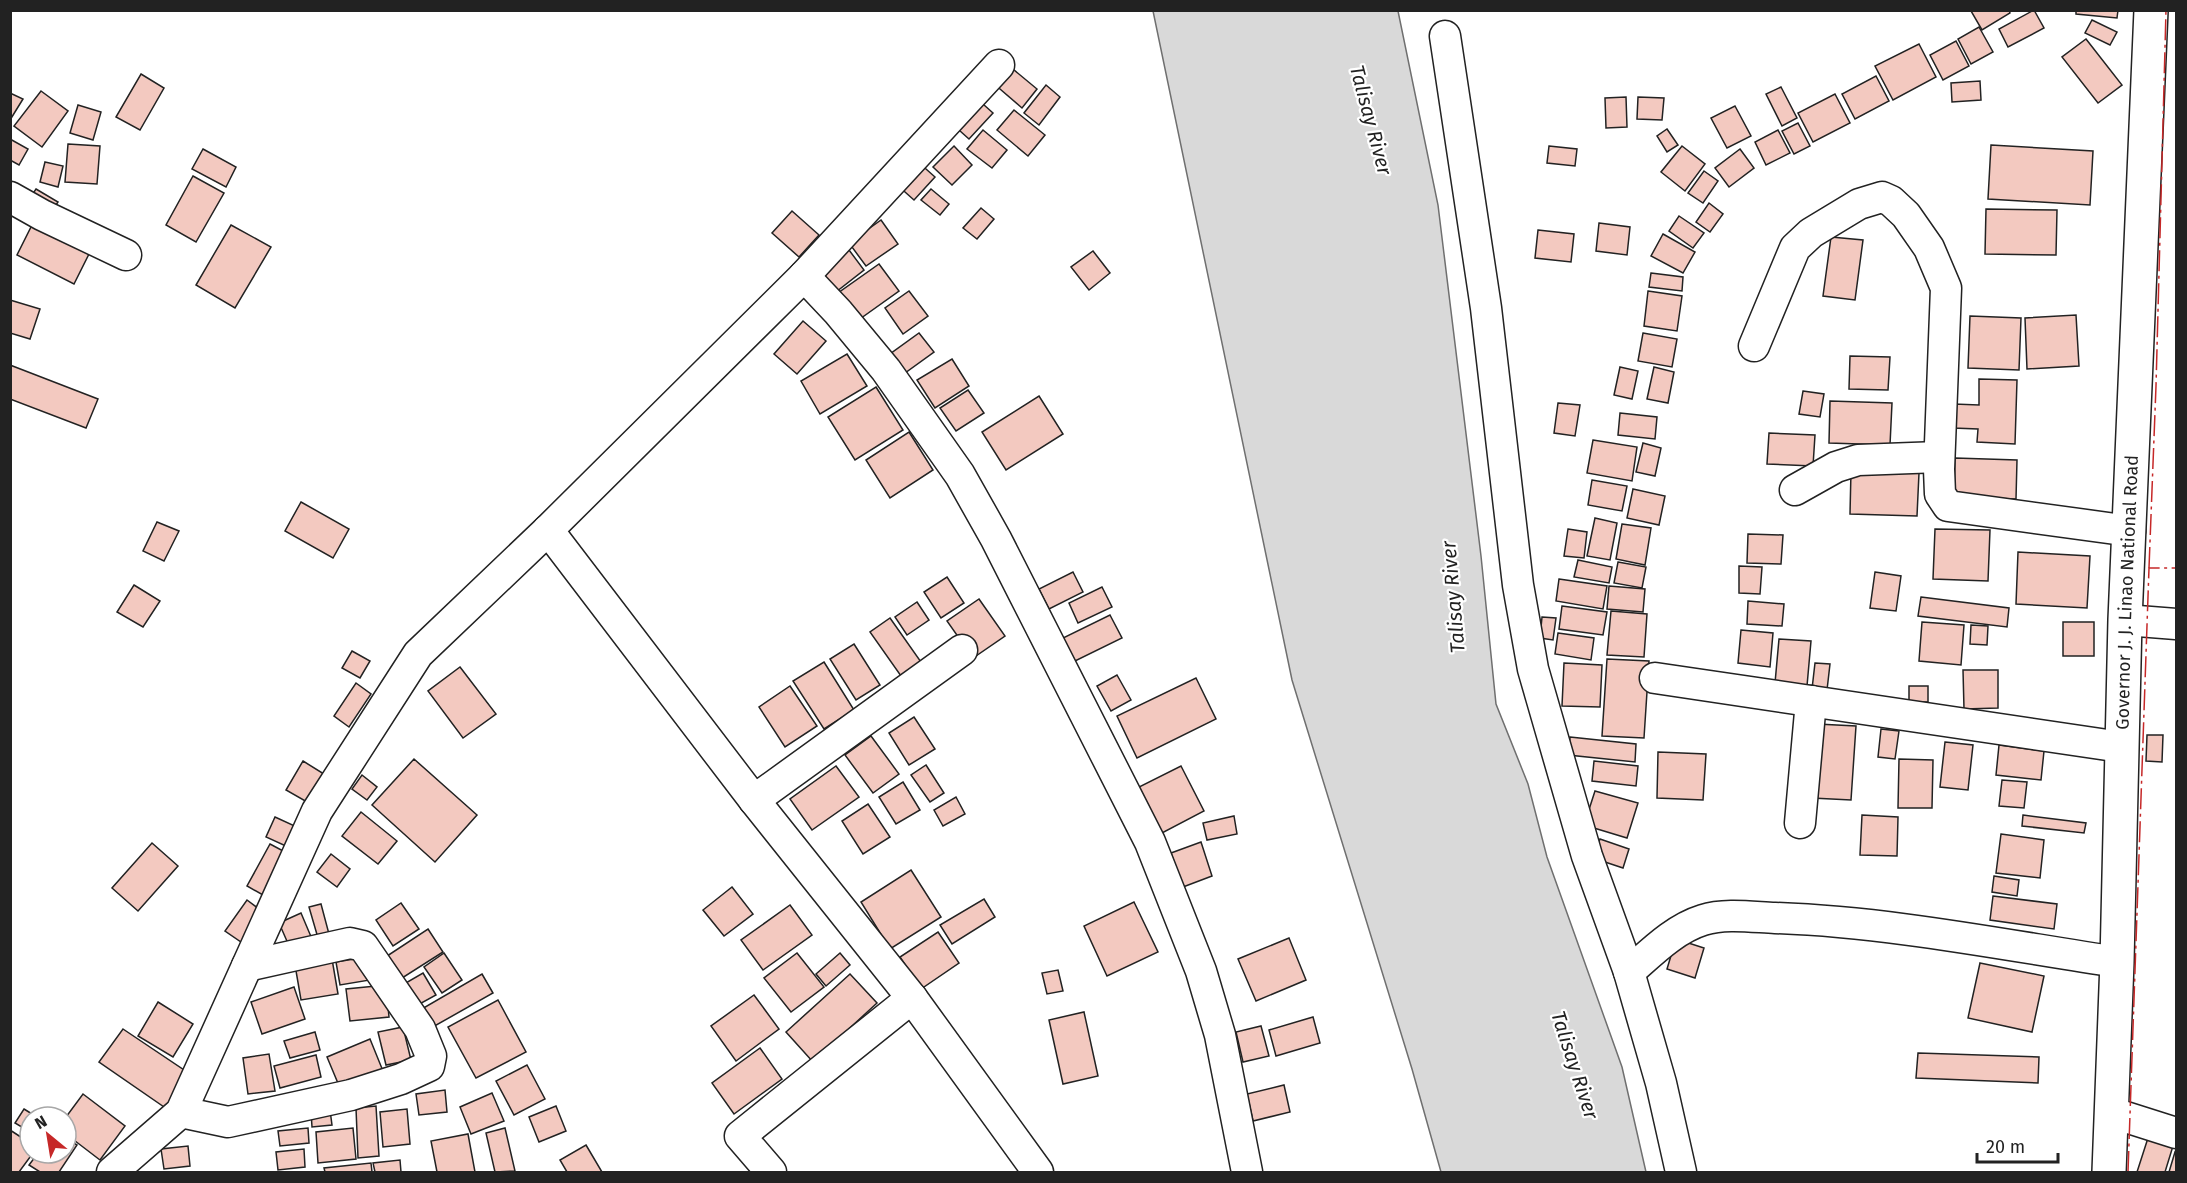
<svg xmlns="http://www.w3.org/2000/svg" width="2187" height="1183" font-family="'Fira Sans',sans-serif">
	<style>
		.water { fill: #d9d9d9; stroke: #6f6f6f; stroke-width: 1.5 }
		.building { fill: #f3c9c0; stroke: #222; stroke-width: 1.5 }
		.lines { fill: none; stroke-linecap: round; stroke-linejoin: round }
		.minor-casing { stroke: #222; stroke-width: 33 }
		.major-casing { stroke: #222; stroke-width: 36 }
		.minor { stroke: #fff; stroke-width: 30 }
		.major { stroke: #fff; stroke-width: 33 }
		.power { stroke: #c62828; stroke-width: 1.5; stroke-dasharray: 21 4.5 3 4.5; stroke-linecap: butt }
		.labels { text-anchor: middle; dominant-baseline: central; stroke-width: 4.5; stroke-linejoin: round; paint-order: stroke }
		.street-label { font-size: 18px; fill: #222; stroke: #fff }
		.water-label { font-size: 20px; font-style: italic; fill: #222; stroke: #fff }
	</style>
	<rect width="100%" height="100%" fill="#fff"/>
	<!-- water -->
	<polygon class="water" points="1153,11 1398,11 1438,205 1481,556 1496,704 1528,784 1547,857 1622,1067 1646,1172 1441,1172 1412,1069 1292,680"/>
	<!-- building -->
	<g class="building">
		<polygon points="2009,10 2010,13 1982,30 1971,11"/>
		<polygon points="2034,10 2044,28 2008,47 1999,29"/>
		<polygon points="2076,10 2118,10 2117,18 2076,14"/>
		<polygon points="2092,20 2117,32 2110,45 2085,33"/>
		<polygon points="1979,27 1993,52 1971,64 1958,39"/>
		<polygon points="2086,39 2122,85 2098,103 2062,57"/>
		<polygon points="1956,41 1969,66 1943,80 1930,55"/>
		<polygon points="1919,44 1936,77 1893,100 1875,66"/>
		<polygon points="1008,65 1037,89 1022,108 993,83"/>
		<polygon points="141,74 164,88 140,130 116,117"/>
		<polygon points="1876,76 1889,101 1855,119 1842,94"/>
		<polygon points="1980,81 1981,100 1952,102 1951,83"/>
		<polygon points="1046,85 1060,97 1039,125 1024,113"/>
		<polygon points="1781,87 1797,118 1782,126 1766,94"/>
		<polygon points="41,91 68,111 42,147 14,126"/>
		<polygon points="10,93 23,99 10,120"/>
		<polygon points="1835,94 1850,123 1813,142 1798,113"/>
		<polygon points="974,96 993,113 969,139 950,122"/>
		<polygon points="1626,97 1627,127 1606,128 1605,98"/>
		<polygon points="1638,97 1664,98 1662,120 1637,119"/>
		<polygon points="78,105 101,112 93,140 70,133"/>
		<polygon points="1735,106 1751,136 1727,148 1711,118"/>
		<polygon points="1014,110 1045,135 1028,156 997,130"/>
		<polygon points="1798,123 1810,146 1794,154 1782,131"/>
		<polygon points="1667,129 1678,145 1667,152 1657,136"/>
		<polygon points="983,130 1007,150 992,168 967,149"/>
		<polygon points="1778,130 1790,153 1766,165 1755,142"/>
		<polygon points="10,139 28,149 19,165 10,160"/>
		<polygon points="68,144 100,146 97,184 65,182"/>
		<polygon points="1991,145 2093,151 2090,205 1988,199"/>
		<polygon points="954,146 972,165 952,185 933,167"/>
		<polygon points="1549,146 1577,149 1575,166 1547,163"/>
		<polygon points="1682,146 1705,164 1685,191 1661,172"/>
		<polygon points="203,149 236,167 226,187 192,169"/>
		<polygon points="1740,149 1754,168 1729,187 1715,168"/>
		<polygon points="917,161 935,177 914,200 896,184"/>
		<polygon points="45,162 63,166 58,187 40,182"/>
		<polygon points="1704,171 1718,181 1703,203 1688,193"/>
		<polygon points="193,176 224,193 196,242 166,225"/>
		<polygon points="36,189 58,202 52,211 30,198"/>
		<polygon points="931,189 949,204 940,215 921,200"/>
		<polygon points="1709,203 1723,214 1710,232 1696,222"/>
		<polygon points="981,208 994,219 977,239 963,228"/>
		<polygon points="1986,209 2057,210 2056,255 1985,254"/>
		<polygon points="792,211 819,235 799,257 772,233"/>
		<polygon points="1679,216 1704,233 1693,248 1669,231"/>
		<polygon points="881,220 898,244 866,266 849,243"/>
		<polygon points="33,223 90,252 74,284 17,255"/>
		<polygon points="1599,223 1630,227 1627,255 1596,251"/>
		<polygon points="231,225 271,247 235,308 196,285"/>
		<polygon points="1538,230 1574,234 1571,262 1535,258"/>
		<polygon points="1663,234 1695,252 1683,273 1651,256"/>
		<polygon points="1831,237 1863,240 1855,300 1823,296"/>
		<polygon points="846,246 864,270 827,299 809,275"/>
		<polygon points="1093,251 1110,273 1089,290 1071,267"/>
		<polygon points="879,264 899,291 857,321 838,293"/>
		<polygon points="1651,273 1683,277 1682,291 1649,287"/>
		<polygon points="909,291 928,316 903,334 885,308"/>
		<polygon points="1648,291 1682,296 1677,331 1644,326"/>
		<polygon points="10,300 40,309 30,339 10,333"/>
		<polygon points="2076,315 2079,366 2027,369 2025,318"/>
		<polygon points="1970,316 2021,318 2019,370 1968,368"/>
		<polygon points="803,321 826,341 797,374 774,354"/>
		<polygon points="919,333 934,352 905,373 890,354"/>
		<polygon points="1643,333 1677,339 1672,367 1638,361"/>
		<polygon points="847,354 867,386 820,414 801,381"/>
		<polygon points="1850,356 1890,357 1888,390 1849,389"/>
		<polygon points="952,359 969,386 935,408 917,380"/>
		<polygon points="10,365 98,399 86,428 10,399"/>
		<polygon points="1620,367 1638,371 1632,399 1614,395"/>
		<polygon points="1654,367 1674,372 1668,403 1647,399"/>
		<polygon points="1979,379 2017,380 2015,444 1977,442 1978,429 1953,428 1954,404 1979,405"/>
		<polygon points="876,387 903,430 855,460 828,417"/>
		<polygon points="968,390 984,413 956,431 940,408"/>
		<polygon points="1803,391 1824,394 1820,417 1799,414"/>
		<polygon points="1039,396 1063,434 1006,470 982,432"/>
		<polygon points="1830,401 1892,403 1890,445 1829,443"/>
		<polygon points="1558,403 1580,405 1575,436 1554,433"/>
		<polygon points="1620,413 1657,417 1655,439 1618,435"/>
		<polygon points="909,432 933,470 890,498 866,460"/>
		<polygon points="1769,433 1815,435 1813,466 1767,464"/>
		<polygon points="1593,440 1637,447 1632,481 1587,473"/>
		<polygon points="1643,443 1661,448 1655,476 1636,472"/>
		<polygon points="1955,458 2017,460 2016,499 1954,497"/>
		<polygon points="1851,471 1919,473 1917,516 1850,514"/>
		<polygon points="1592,480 1627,486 1622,511 1588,505"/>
		<polygon points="1633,489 1665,496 1659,525 1627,518"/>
		<polygon points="301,502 349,529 333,558 285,531"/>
		<polygon points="1595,518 1617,523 1610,560 1587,556"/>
		<polygon points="157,522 179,531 164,561 143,551"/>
		<polygon points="1622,524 1651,528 1645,565 1616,559"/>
		<polygon points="1568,529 1587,532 1584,558 1564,556"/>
		<polygon points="1935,529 1990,530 1988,581 1933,579"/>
		<polygon points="1748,534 1783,535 1781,564 1747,563"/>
		<polygon points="2018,552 2090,556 2087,608 2016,604"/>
		<polygon points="1578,560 1612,567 1609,583 1574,577"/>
		<polygon points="1618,562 1646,567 1642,588 1614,583"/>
		<polygon points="1739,566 1762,567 1760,594 1739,593"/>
		<polygon points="1073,572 1083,592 1049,609 1039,589"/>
		<polygon points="1875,572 1901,576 1896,611 1870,608"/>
		<polygon points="947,577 964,603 941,618 924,592"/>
		<polygon points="1559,579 1607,586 1603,609 1556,601"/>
		<polygon points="134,585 160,601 143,627 117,612"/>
		<polygon points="1609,586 1645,589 1643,612 1607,609"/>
		<polygon points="1102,587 1112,607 1078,623 1069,603"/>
		<polygon points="1921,597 2009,608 2007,627 1918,616"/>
		<polygon points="979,599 1005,636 973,658 947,621"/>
		<polygon points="1748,601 1784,604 1782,626 1747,624"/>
		<polygon points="917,602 929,620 907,635 895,617"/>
		<polygon points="1562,606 1607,612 1603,635 1559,629"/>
		<polygon points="1611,611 1647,614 1644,657 1607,655"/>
		<polygon points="1110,615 1122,638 1075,661 1063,638"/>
		<polygon points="1542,617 1556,618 1553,640 1540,638"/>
		<polygon points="890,618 921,662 901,676 870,632"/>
		<polygon points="1922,622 1964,625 1961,665 1919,661"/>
		<rect x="2063" y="622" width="31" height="34"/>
		<polygon points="1971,625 1988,626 1987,645 1970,644"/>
		<polygon points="1741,630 1773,633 1770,667 1738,663"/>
		<polygon points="1558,633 1594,638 1591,660 1555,654"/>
		<polygon points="1779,639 1811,641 1807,686 1775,683"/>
		<polygon points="854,644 880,685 856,700 830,659"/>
		<polygon points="352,651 370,661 360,678 342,668"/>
		<polygon points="1607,659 1649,661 1644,738 1602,736"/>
		<polygon points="824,662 854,710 824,729 793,681"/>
		<polygon points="1564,663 1602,665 1600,707 1562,706"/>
		<polygon points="1815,663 1830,664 1827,690 1812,689"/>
		<polygon points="460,667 496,714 463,738 428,691"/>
		<polygon points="1963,670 1998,670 1998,708 1964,709"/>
		<polygon points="1117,675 1131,700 1111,711 1097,686"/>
		<polygon points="1196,678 1216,719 1137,758 1117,716"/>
		<polygon points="356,683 371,694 349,727 334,716"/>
		<polygon points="790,686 817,726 785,747 759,707"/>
		<rect x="1909" y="686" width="19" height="16"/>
		<polygon points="914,717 935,749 909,765 889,733"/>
		<polygon points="1817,724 1856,726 1851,800 1812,798"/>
		<polygon points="1881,729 1899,731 1895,759 1878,757"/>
		<polygon points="2147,735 2163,735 2162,762 2146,761"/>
		<polygon points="871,736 899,774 873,793 845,755"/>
		<polygon points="1570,737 1636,744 1635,762 1568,755"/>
		<polygon points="1945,742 1973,745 1968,790 1940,787"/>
		<polygon points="1999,745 2044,751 2041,780 1996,775"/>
		<polygon points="1658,752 1706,754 1703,800 1657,798"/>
		<polygon points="414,759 477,815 435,862 372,805"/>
		<polygon points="1899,759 1933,760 1932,808 1898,808"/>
		<polygon points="303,761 324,774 307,802 286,790"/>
		<polygon points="1594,761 1638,766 1636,786 1592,781"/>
		<polygon points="926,765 944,793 930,802 911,775"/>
		<polygon points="836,766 859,797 812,830 790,799"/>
		<polygon points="1181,766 1204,811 1162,833 1139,787"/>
		<polygon points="362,775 377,787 367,800 352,789"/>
		<polygon points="2002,780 2027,782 2024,808 1999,806"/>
		<polygon points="903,782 920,810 896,824 879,797"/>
		<polygon points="1595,791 1638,803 1627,838 1584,825"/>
		<polygon points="956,797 965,814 943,826 934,810"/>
		<polygon points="868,804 890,837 863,854 842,821"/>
		<polygon points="361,812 397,841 378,864 342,836"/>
		<polygon points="1862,815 1898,817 1897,856 1860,855"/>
		<polygon points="2023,815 2086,823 2084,833 2022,826"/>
		<polygon points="1234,816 1237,834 1207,840 1203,823"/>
		<polygon points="275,817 297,827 288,847 266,837"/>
		<polygon points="2001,834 2044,840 2040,878 1996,873"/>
		<polygon points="1600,839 1629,849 1623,868 1593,858"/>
		<polygon points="1201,842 1212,876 1183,887 1171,853"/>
		<polygon points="152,843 178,866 138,911 112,888"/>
		<polygon points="270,844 287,853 263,895 247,886"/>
		<polygon points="331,854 350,869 337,887 317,872"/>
		<polygon points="911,870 941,917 890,949 861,902"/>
		<polygon points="1994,876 2019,880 2017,896 1992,892"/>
		<polygon points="732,887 753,914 724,936 703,910"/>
		<polygon points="1993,896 2057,904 2054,929 1990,920"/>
		<polygon points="984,899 995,917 952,944 940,925"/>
		<polygon points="247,900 263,912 241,942 225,931"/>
		<polygon points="1134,902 1158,952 1107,976 1084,926"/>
		<polygon points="401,903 419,929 393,946 376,920"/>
		<polygon points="321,904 329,934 318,938 309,907"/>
		<polygon points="790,905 812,935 763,970 741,940"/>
		<polygon points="301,913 312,939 290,948 279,923"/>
		<polygon points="428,929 443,952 399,980 384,958"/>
		<polygon points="938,932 959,963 921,989 900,957"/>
		<polygon points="1289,938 1306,980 1256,1001 1238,959"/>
		<polygon points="1676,939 1704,948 1695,978 1667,969"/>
		<polygon points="444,953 462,980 442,993 424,967"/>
		<polygon points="797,953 824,987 791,1012 764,978"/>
		<polygon points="840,953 850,965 826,986 816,974"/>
		<polygon points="366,957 370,980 340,985 336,962"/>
		<polygon points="332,959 338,994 301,1000 295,965"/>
		<polygon points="1980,963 2044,976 2032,1032 1968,1018"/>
		<polygon points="1058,970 1063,991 1047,994 1042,973"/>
		<polygon points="423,973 436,995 416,1006 404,984"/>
		<polygon points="482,974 493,993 431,1028 420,1010"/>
		<polygon points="850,974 877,1003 813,1062 786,1032"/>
		<polygon points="386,985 389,1017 350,1021 346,989"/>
		<polygon points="294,987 305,1019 262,1034 251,1002"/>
		<polygon points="754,995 779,1029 736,1061 711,1026"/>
		<polygon points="498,1000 526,1052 476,1078 448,1027"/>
		<polygon points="158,1002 193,1024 173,1057 138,1036"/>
		<polygon points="1084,1012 1098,1076 1063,1084 1049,1020"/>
		<polygon points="1313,1017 1320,1043 1276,1056 1269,1030"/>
		<polygon points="1261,1026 1269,1056 1243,1062 1236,1032"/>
		<polygon points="403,1027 411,1060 386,1065 378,1032"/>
		<polygon points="123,1029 190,1074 167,1109 99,1062"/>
		<polygon points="315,1032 320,1050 290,1058 284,1041"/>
		<polygon points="370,1039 383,1071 340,1088 327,1057"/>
		<polygon points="760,1048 782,1079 734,1114 712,1083"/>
		<polygon points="1918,1053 2039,1057 2038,1083 1916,1078"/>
		<polygon points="269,1054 275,1091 248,1094 243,1058"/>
		<polygon points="316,1055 321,1077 280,1088 274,1066"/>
		<polygon points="527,1065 545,1099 514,1115 496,1081"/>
		<polygon points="1284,1085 1290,1112 1253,1121 1247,1094"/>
		<polygon points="445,1090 447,1112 419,1115 416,1094"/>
		<polygon points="492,1093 504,1121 471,1134 460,1107"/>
		<polygon points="83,1094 125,1126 100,1160 66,1134 66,1117"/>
		<polygon points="376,1106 379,1156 358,1158 356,1108"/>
		<polygon points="556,1106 566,1131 539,1142 529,1117"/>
		<polygon points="24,1109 37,1117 30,1117 30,1132 15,1123"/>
		<polygon points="407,1109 410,1144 383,1147 380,1112"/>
		<polygon points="330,1110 332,1125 312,1127 311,1112"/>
		<polygon points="308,1128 309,1143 280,1146 278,1131"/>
		<polygon points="353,1128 356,1159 318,1163 316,1132"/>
		<polygon points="505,1128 515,1171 495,1172 486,1133"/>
		<polygon points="10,1130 30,1143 30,1153 33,1153 19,1172 10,1172"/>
		<polygon points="468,1134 475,1172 437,1172 431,1141"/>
		<polygon points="66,1138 77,1145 59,1172 40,1172 29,1165 38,1153 66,1153"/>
		<polygon points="2148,1138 2173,1146 2165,1172 2137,1172"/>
		<polygon points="586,1145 602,1172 567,1172 560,1160"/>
		<polygon points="188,1146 190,1166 164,1169 161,1149"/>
		<polygon points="304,1149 305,1167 278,1170 276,1152"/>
		<polygon points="2175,1152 2176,1153 2176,1172 2169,1172"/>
		<polygon points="400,1160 401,1172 375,1172 373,1163"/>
		<polygon points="371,1163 372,1172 325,1172 324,1168"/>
	</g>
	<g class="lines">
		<defs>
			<g id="minor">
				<polyline points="1445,36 1486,308 1518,585 1533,669 1587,856 1629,972 1661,1083 1681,1172"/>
				<polyline points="10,197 42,215 126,255"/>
				<polyline points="804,276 838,312 886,370 960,475 996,539 1150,842 1201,971 1220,1035 1247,1172"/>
				<polyline points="1754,346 1795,248 1811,233 1859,204 1882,197 1891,201 1906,215 1929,248 1946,288 1939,469 1940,494 1948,506 2130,531"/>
				<polyline points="1795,490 1836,467 1858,460 1939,457"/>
				<polyline points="548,530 754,800 912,998 1038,1172"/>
				<polyline points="2125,620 2176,624"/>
				<polyline points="1655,678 2121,747"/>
				<polyline points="754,800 962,650"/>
				<polyline points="1800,823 1811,701"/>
				<path d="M1629 972C1651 953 1674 929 1703 920 1725 913 1752 917 1775 918 1890 922 2004 945 2117 962"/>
				<polyline points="181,1112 228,1122 351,1095 401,1079 429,1066 431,1056 420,1029 363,946 350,943 247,966"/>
				<polyline points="2113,1113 2176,1133"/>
				<polyline points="112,1172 181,1112 317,811 418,654 548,530 804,276 999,65"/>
				<polyline points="771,1172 740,1136 912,998"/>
			</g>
			<g id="major">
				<path id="s1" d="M2109 1172 2117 962 2125 620 2151 10"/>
			</g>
		</defs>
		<!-- minor casing -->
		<use href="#minor" class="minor-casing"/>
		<!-- major casing -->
		<use href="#major" class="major-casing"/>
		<!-- minor -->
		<use href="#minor" class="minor"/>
		<!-- major -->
		<use href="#major" class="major"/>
		<!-- power -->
		<g class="power">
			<polyline points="2149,568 2156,386 2166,10"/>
			<polyline points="2128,1172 2149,568 2176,568"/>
		</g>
	</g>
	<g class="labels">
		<!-- street labels -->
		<g class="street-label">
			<text stroke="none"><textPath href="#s1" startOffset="580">Governor J. J. Linao National Road</textPath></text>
		</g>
		<!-- water labels -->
		<g class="water-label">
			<text transform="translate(1371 120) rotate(75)">Talisay River</text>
			<text transform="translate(1453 597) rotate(-95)">Talisay River</text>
			<text transform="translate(1575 1065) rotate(72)">Talisay River</text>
		</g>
	</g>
	<!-- border -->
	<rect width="2187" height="1183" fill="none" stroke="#222222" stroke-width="24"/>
	<!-- north arrow -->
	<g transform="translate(48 1135) rotate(330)"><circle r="28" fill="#ffffff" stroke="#a7a7a7" stroke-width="1.5"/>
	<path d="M0-4.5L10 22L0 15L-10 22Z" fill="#c62828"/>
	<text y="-9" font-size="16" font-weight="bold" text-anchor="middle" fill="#222222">N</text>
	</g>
	<!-- scale -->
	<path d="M1977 1153v9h81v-9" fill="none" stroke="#222222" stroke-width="3"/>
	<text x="1986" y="1153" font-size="18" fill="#222222" stroke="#ffffff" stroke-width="4.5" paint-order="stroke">20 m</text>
</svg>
